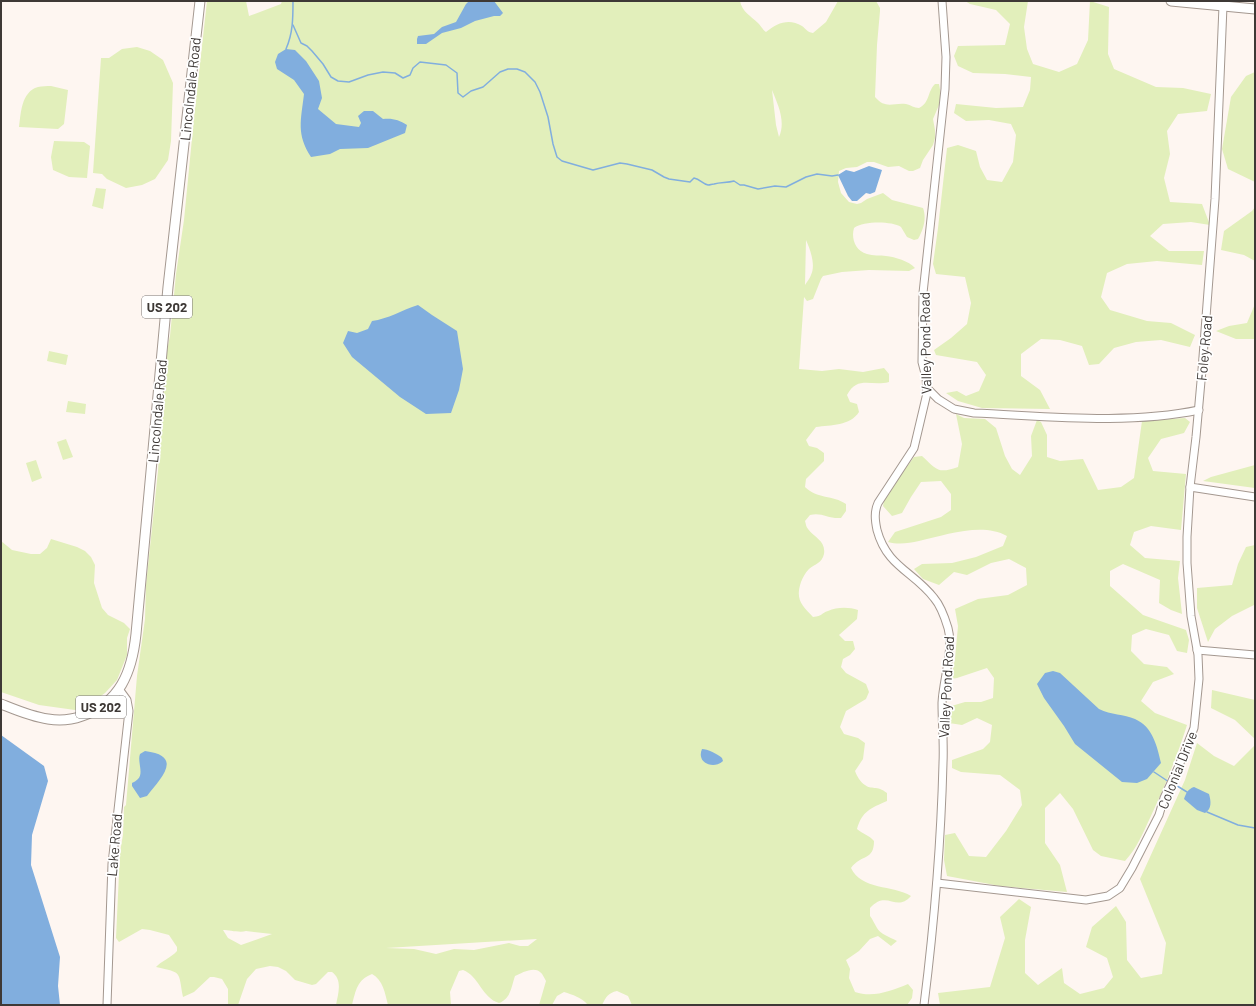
<svg xmlns="http://www.w3.org/2000/svg" width="1256" height="1006" font-family="Barlow,sans-serif">
	<style>
		.green { fill: #e2efbb; fill-rule: evenodd }
		.water { fill: #81aede }
		.lines { fill: none; stroke-linecap: round; stroke-linejoin: round }
		.stream { stroke: #81aede; stroke-width: 1.5 }
		.minor-casing { stroke: #a49890; stroke-width: 9 }
		.major-casing { stroke: #a49890; stroke-width: 11 }
		.minor { stroke: #fff; stroke-width: 7 }
		.major { stroke: #fff; stroke-width: 9 }
		.labels { text-anchor: middle; dominant-baseline: central; stroke-width: 3.5; stroke-linejoin: round; paint-order: stroke }
		.shield { fill: #fff; stroke: #787472; stroke-width: 1 }
		.shield-label { font-size: 13px; font-weight: bold; fill: #3e3936 }
		.street-label { font-size: 14px; fill: #3e3936; stroke: #fff }
	</style>
	<rect width="100%" height="100%" fill="#fef6f1"/>
	<!-- green -->
	<g class="green">
		<path d="M207 1H246L249 16 281 4 282 1H740C742 12 751 16 758 23 761 26 763 30 766 32 777 23 789 18 802 26 806 29 807 32 813 33L826 22 838 1H876L880 8V11L877 45 875 97C886 110 894 102 906 104 911 105 914 108 919 108 930 103 927 92 935 84H939L941 95 939 105 933 119 935 130V138L933 145 923 160 920 168 913 171H909L899 166 888 167 874 162H867L857 167 846 168 839 171 838 182 841 193 849 202 857 204 861 203 867 199 883 193 892 200 923 208C927 219 923 230 918 239L914 240 907 237 901 227C891 221 864 221 854 228 851 238 855 251 867 254 873 256 880 255 886 256 895 257 909 261 915 268L909 271 869 270 842 272 823 276 821 279 813 299 807 301 804 297 799 369 822 371 839 369 863 372 884 368 889 374V382C871 387 858 375 847 395L850 402 857 404 859 412C850 426 831 425 816 427L806 440 809 446 817 448 824 453V461L806 479 805 487C817 499 833 495 846 504V511L841 518C828 519 822 512 810 515L805 521C806 524 806 527 808 529 815 538 826 541 824 554 822 563 815 564 809 569 805 573 803 577 801 582 795 600 802 605 813 617 823 616 821 613 828 611 837 607 849 607 858 610L857 619 839 635 845 641H853L855 649 850 655 843 659 841 667 846 673 866 684 869 692 866 699 846 711 840 727 844 734 858 738 865 743 863 759 855 771C857 776 860 782 865 785 871 790 877 785 887 793V801C871 808 862 811 857 829 863 834 869 835 874 841 874 861 861 854 851 868 861 890 893 885 911 896 896 913 887 889 870 908V916C873 920 874 923 877 928 880 934 890 937 897 941L891 946 878 936 870 939 859 951 846 960 850 969 849 978 855 992C873 998 891 991 908 984L913 990 912 998 907 1005H632L628 996 617 991C608 993 606 997 602 1005H588C581 997 573 995 564 992L557 996 552 1005H539L546 981C544 978 543 974 540 972 534 966 521 973 515 976 511 988 511 998 499 1003 482 998 479 976 463 970L459 971 450 992 451 1005H388C385 993 383 980 372 974 357 980 356 990 352 1005H336C338 994 343 980 332 972H328L316 984 312 985 295 980 286 971 278 967 270 966 256 969 247 979 238 1005H228V989L222 979 214 977H210L194 992 183 997C178 971 183 973 156 967 161 961 171 958 177 951V947L169 935 150 930 142 929 119 942 116 938 120 852 123 835 124 807 126 805 137 676 145 619 146 585 158 471 166 355 170 336 176 274 184 220 194 118ZM772 90C778 105 786 121 779 137L776 125ZM806 240C810 249 816 265 811 275 810 278 807 282 805 285ZM223 930C229 930 240 933 246 931L272 934 241 945 228 938ZM537 939 528 946H520L509 943 474 950 454 949 436 954 414 949 386 948Z"/>
		<polygon points="965,1 1028,1 1024,27 1027,49 1033,64 1059,72 1077,64 1088,40 1090,1 1109,7 1108,54 1114,69 1156,87 1183,88 1211,94 1207,111 1178,114 1167,131 1170,154 1164,178 1170,202 1202,204 1210,225 1191,222 1163,224 1150,236 1169,251 1204,251 1202,265 1157,261 1127,264 1107,273 1101,297 1110,310 1147,321 1171,323 1195,335 1190,347 1161,340 1136,342 1114,348 1099,364 1089,365 1082,346 1060,340 1041,339 1021,354 1021,376 1040,390 1050,409 982,408 958,401 946,393 957,391 966,396 979,391 986,375 977,362 936,355 934,350 951,338 967,324 971,303 965,277 936,274 933,264 938,228 947,148 958,145 976,151 980,167 987,180 1002,182 1013,162 1016,135 1011,124 989,120 966,121 954,113 956,104 996,108 1023,107 1030,90 1031,77 1005,74 973,73 958,66 954,56 958,46 1005,45 1010,24 996,10 970,4"/>
		<polygon points="137,47 150,51 163,60 173,83 171,141 168,160 155,179 142,185 126,188 107,179 102,174 93,173 101,58 109,58 122,49"/>
		<polygon points="1255,72 1255,182 1228,169 1222,149 1231,97 1246,76"/>
		<path d="M51 86 68 90 64 124 58 129 19 127C21 113 21 92 38 87 42 86 47 86 51 86Z"/>
		<polygon points="54,141 84,142 90,146 87,178 69,177 53,170 51,157"/>
		<polygon points="96,188 106,189 103,209 92,206"/>
		<polygon points="1255,207 1255,261 1244,255 1221,250 1224,231 1252,211"/>
		<polygon points="1255,304 1255,339 1236,339 1216,331 1229,326 1247,323"/>
		<polygon points="49,351 68,355 66,365 47,361"/>
		<polygon points="68,401 86,404 85,414 66,412"/>
		<path d="M956 414 964 418 985 419 996 428 1005 456 1012 469 1020 475 1032 456 1031 436 1037 420 1041 422 1047 435V457L1060 461 1083 459 1098 490 1121 487 1134 478 1142 421 1185 418 1190 422 1184 433 1161 439 1148 458 1153 471 1186 474 1181 530 1151 526 1134 532 1130 545 1145 558 1180 561 1178 578 1182 614 1171 610 1159 603 1160 580 1123 564 1110 571V586L1143 615 1186 630 1189 640 1187 653 1177 651 1169 635 1146 629 1132 635 1131 651 1144 664 1167 667 1174 674 1153 682 1141 701 1155 713 1187 725C1177 757 1164 788 1150 818 1143 833 1137 848 1125 861L1101 856 1093 850 1073 809 1060 793 1045 808V843L1060 865 1067 892 1000 886 947 876 944 860 945 835 955 833 969 856 986 857 1006 831 1022 805 1020 790 1000 775 961 772 952 768V760L983 749 990 742 992 725 977 718 962 725 949 723 948 707 965 702H981L993 698 994 678 987 668 957 678 951 679 955 659 958 626 955 609 978 599 1008 595 1027 585 1026 568 1009 559 991 563 967 575 954 572 939 585 923 579 914 569 922 564 952 563 976 557 1003 546 1007 536C982 522 946 535 919 541 909 543 899 545 888 542L895 532 941 517 951 510V494L941 481 921 482 911 497 902 513 892 516 883 506 885 496 914 457 922 456C937 470 938 474 958 467L962 444Z"/>
		<polygon points="66,439 73,457 63,460 57,442"/>
		<polygon points="36,460 42,478 32,482 26,463"/>
		<polygon points="1255,465 1255,488 1203,481 1211,477"/>
		<polygon points="51,539 77,547 85,551 91,557 95,565 94,583 102,608 108,615 124,623 130,629 127,638 127,655 117,680 105,693 84,708 75,710 39,705 1,692 1,541 12,550 31,554 40,554 47,548"/>
		<polygon points="1255,545 1255,606 1254,605 1232,616 1215,629 1208,642 1197,608 1197,588 1232,585 1238,564 1246,547"/>
		<polygon points="1212,690 1255,700 1255,739 1235,720 1211,708"/>
		<polygon points="1197,743 1214,756 1234,766 1255,745 1255,1005 940,1005 938,993 990,987 1005,938 1000,917 1019,899 1031,907 1025,940 1025,973 1038,985 1062,968 1064,983 1080,994 1104,988 1113,977 1107,958 1086,947 1092,927 1116,906 1126,922 1127,960 1141,978 1162,974 1166,943 1140,879 1185,780"/>
	</g>
	<!-- water -->
	<g class="water">
		<polygon points="469,1 494,1 503,13 500,16 494,16 475,21 461,28 442,33 426,44 417,44 417,39 418,36 434,34 442,27 456,22 466,4"/>
		<path d="M286 49 295 50 306 61 319 81 322 98 318 109 336 124 359 127 361 123 358 116 364 111H373L383 119C393 118 399 120 407 125L405 133 368 148 340 149 330 154 311 157C296 134 301 120 304 94L294 80 277 69 275 62 278 54Z"/>
		<polygon points="869,166 882,170 875,192 870,194 866,193 857,201 852,201 848,196 838,175 846,170 854,172"/>
		<path d="M418 305 432 315 457 331 463 369 459 390 451 413 426 414 400 397 352 357 343 343 348 331 357 333 368 329 372 321C388 319 402 310 418 305Z"/>
		<path d="M1053 671 1060 673 1099 709C1111 715 1124 714 1135 719 1153 727 1157 746 1161 763L1147 779 1137 783 1122 782 1075 744 1064 726 1044 698 1037 684 1045 673Z"/>
		<polygon points="1,735 44,766 48,781 32,835 31,865 60,957 58,986 60,1005 1,1005"/>
		<path d="M702 749C707 749 718 754 722 758L723 761C714 770 696 763 702 749Z"/>
		<path d="M145 751C185 756 160 779 147 796L140 798 132 786V783C134 782 136 781 138 779 144 773 137 761 140 754Z"/>
		<path d="M1194 787 1209 794C1211 801 1212 809 1205 813L1197 810 1184 799C1186 793 1188 789 1194 787Z"/>
	</g>
	<g class="lines">
		<!-- stream -->
		<g class="stream">
			<path d="M293 25 301 43 307 46 312 51 323 64 331 77 338 81 349 82 368 75 383 72 395 73 403 78 410 75 413 68 420 62 446 65 457 73 458 93 463 97 471 91 483 87 500 72 508 69H517L525 72 535 82 540 92 548 117 553 144 557 157 562 161 593 170 620 163 627 164 652 170 664 177 669 179 690 182 694 178C700 179 703 184 708 185 711 185 711 184 714 184 721 182 727 183 734 181L740 185H744L758 189 775 186 786 187 806 177 817 174 832 176 838 175"/>
			<path d="M286 49C293 33 293 18 293 1"/>
			<polyline points="1154,772 1169,782"/>
			<polyline points="1174,784 1187,792"/>
			<polyline points="1207,812 1238,825 1255,828"/>
		</g>
		<defs>
			<g id="minor">
				<path d="M927 388 938 399 954 409 974 413C1047 416 1127 425 1199 410"/>
				<polyline points="1190,487 1255,497"/>
				<polyline points="1197,650 1255,655"/>
				<polyline points="937,883 1086,900 1108,896 1120,888 1132,868 1159,815 1164,798 1178,768 1194,728 1199,679 1198,655 1191,616 1187,563 1187,537 1190,487 1196,437 1202,370 1215,199 1223,6"/>
				<polyline points="107,1005 112,864 129,711 127,700 119,689"/>
				<path d="M924 1005C934 925 941 844 943 763 944 743 942 723 942 703 943 680 954 649 948 628 945 618 941 606 934 598 913 571 887 567 877 530 875 520 874 512 878 503L914 448 927 393 926 377 922 362 923 293 945 89 946 57 942 1"/>
			</g>
			<g id="major">
				<polyline points="1171,1 1255,9"/>
				<path d="M1 704C16 710 32 717 48 719 59 721 71 720 82 716 120 703 132 672 136 634L168 287 200 1"/>
			</g>
		</defs>
		<!-- minor casing -->
		<use href="#minor" class="minor-casing"/>
		<!-- major casing -->
		<use href="#major" class="major-casing"/>
		<!-- minor -->
		<use href="#minor" class="minor"/>
		<!-- major -->
		<use href="#major" class="major"/>
	</g>
	<g class="labels">
		<!-- shield labels -->
		<g class="shield">
			<rect x="142" y="296" width="50" height="22" rx="3"/>
			<rect x="76" y="696" width="50" height="22" rx="3"/>
		</g>
		<g class="shield-label">
			<text x="167" y="307">US 202</text>
			<text x="101" y="707">US 202</text>
		</g>
		<!-- street labels -->
		<g class="street-label">
			<text transform="translate(190 89) rotate(-84)">Lincolndale Road</text>
			<text transform="translate(925 343) rotate(-91)">Valley Pond Road</text>
			<text transform="translate(1204 348) rotate(-85)">Foley Road</text>
			<text transform="translate(157 411) rotate(-85)">Lincolndale Road</text>
			<text transform="translate(946 687) rotate(-87)">Valley Pond Road</text>
			<text transform="translate(1177 770) rotate(-68)">Colonial Drive</text>
			<text transform="translate(114 845) rotate(-85)">Lake Road</text>
		</g>
	</g>
	<!-- border -->
	<rect width="1256" height="1006" fill="none" stroke="#3e3936" stroke-width="4"/>
</svg>
